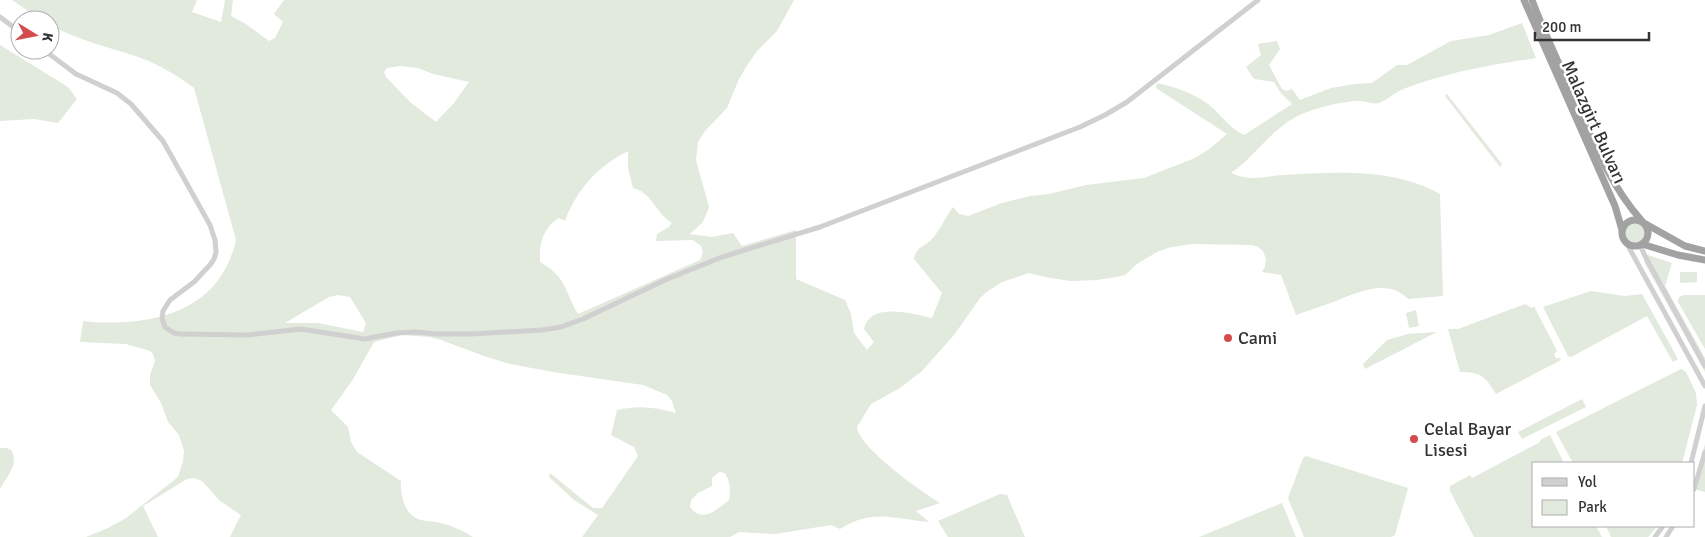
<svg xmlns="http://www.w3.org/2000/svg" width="1705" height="537" font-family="Signika,sans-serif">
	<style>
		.green { fill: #e2e9dd; fill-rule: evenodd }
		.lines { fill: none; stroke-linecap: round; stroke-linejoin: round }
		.tertiary { stroke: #d0d0d0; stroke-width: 5 }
		.trunk { stroke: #a2a2a2; stroke-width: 7 }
		.poi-dot { fill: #d44b4c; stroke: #fff; stroke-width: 2 }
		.labels { text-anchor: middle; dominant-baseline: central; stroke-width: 5; stroke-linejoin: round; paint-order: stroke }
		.street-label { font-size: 18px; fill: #333; stroke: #fff }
		.poi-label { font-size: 18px; fill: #333; stroke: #fff; text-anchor: start }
	</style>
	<rect width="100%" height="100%" fill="#fff"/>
	<!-- green -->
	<g class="green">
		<path d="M12 0H197L192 12 221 22 225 0H233L231 16 246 24 269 41 275 38 283 22 274 14 284 0H794L777 31 757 51 746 67 739 79 727 108 705 131 698 142 696 160 709 207 703 222 690 234 712 237 733 233 742 246 796 230V279L845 300 851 314 854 333 867 350 874 342 864 329C870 301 913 314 932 318L942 293 914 259C916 246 925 247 933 238 939 231 947 215 953 207L959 214 968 216 1002 203 1030 196 1049 194 1086 185 1144 178 1195 158 1208 150 1227 134 1156 88 1157 83C1176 87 1199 95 1214 109 1224 119 1231 129 1244 135L1292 104 1280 92 1274 82 1254 79 1246 67 1261 55 1258 44 1277 41 1280 49 1269 65 1282 89 1287 91 1292 89 1300 100 1331 88 1355 84 1372 83 1397 65H1407L1451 41 1489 35 1522 23 1536 58C1491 65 1448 72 1406 88 1396 91 1388 100 1379 103 1372 105 1364 100 1356 101 1338 102 1310 109 1294 118 1269 132 1255 157 1231 173 1249 182 1266 176 1284 175 1336 172 1394 168 1440 194L1443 296 1408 299C1388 278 1358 292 1336 301 1323 306 1309 310 1296 315L1281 275 1262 272 1265 267 1266 259 1263 251 1258 247 1252 245 1193 244 1171 247 1157 252 1137 264 1125 275 1116 277 1097 280 1070 281 1045 277 1029 273 1002 282 988 291 980 298 954 335 922 371 900 388 871 404 857 427C858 447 922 492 940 503L916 511 929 522C894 519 873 508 840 529L831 525 775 534 739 532 730 537H582L598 515 574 500 549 477 550 473 593 508H602L638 456 634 447 611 435 617 410C638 405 656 407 676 413L672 401 667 395 643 385 553 372 510 364 484 356 441 340 429 337 402 335 374 342 352 381 331 410 348 427 351 442 357 452 401 481C400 496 405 516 421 520 428 522 434 521 441 523 453 526 463 531 473 537H230L241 515 220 501 202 481 194 478 187 479 143 506 158 537H86L108 528 126 518 178 477 183 461 184 451 179 435 168 422 161 403 150 385V375L155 361 153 354 150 351 126 344 80 342 83 321C101 323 118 323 137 321 187 315 224 292 236 240L194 88C178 76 160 65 141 58 110 47 79 41 50 25V20H41ZM400 66 418 68 433 74 469 82 454 103 436 122 410 102 386 77 384 72 387 68ZM628 151V168L633 188C653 193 655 213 672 223L669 227 657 234 656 241 693 240 701 246 703 253 700 260 578 314C564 291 568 278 540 262 539 245 543 227 559 218L565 221C577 189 598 166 628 151ZM338 295 350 297 366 323 363 332 318 323H285L329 297ZM719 472 725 473C730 482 731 490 729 500 718 509 702 524 690 507L691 500 698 493 712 486V478Z"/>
		<polygon points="0,45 68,87 77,99 58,123 34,119 0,121"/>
		<polygon points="1447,94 1502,164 1501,166 1500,167 1445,96"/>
		<circle cx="1635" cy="233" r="10"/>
		<polygon points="1648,255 1672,263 1665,286 1705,358 1705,372 1644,262 1646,256"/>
		<polygon points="1680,272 1697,272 1697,282 1680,283"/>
		<polygon points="1591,291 1625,296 1642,294 1678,359 1673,362 1647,316 1571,357 1568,356 1543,307"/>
		<polygon points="1684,295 1705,295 1705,349 1678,302 1679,297"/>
		<path d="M1525 304 1532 308 1534 306 1557 351 1554 354 1556 358H1560L1561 360 1496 394C1486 377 1481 372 1460 372L1448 329H1458Z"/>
		<polygon points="1416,310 1419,326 1409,328 1406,313"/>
		<polygon points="1437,332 1365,369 1363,364 1387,340 1408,334"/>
		<polygon points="1681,369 1686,372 1696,393 1697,405 1682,463 1573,463 1556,432"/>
		<polygon points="1582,399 1586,407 1522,439 1518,432"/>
		<polygon points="1550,435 1564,463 1534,463 1534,526 1596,526 1602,537 1474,537 1450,491 1450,486 1470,475 1472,478 1540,442 1540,440"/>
		<polygon points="1705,444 1705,492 1694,489 1694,485"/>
		<path d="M0 448H7L11 450C20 463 6 478 0 489Z"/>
		<polygon points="1306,456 1408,488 1395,535 1391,537 1304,537 1288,498 1303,458"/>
		<polygon points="1000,494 1007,495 1025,537 948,537 938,521"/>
		<polygon points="1282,503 1296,537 1199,537"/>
		<polygon points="1606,526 1658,526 1648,537 1611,537"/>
	</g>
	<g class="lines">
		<!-- tertiary -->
		<g class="tertiary">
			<polyline points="0,17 20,32"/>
			<polyline points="44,50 76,74 117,93 131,104 163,141 210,225 215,240 216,252 214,259 210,265 194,282 170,300 163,311 162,318 165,327 174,333 180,334 248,335 301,329 365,339 396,333 416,332 436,334 471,334 542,330 561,327 583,319 665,280 722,257 820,227 1080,127 1105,115 1127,102 1258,0"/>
			<polyline points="1627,244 1705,386"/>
			<polyline points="1640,245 1646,258 1705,366"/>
			<polyline points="1691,463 1705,406"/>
			<polyline points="1694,489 1705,452"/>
			<polyline points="1655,537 1663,526"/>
			<polyline points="1666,537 1673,526"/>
		</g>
		<!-- trunk -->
		<g class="trunk">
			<polyline points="1524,0 1615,206 1622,230"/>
			<path d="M1532 0C1543 30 1557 59 1570 88 1590 134 1608 183 1642 221"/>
			<circle cx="1635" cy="233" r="13"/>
			<polyline points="1644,223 1685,246 1705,251"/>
			<polyline points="1642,244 1678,255 1705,260"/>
		</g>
	</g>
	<!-- markers -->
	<g class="poi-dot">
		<circle cx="1228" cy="338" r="5"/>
		<circle cx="1414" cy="439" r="5"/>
	</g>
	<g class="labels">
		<!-- street labels -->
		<g class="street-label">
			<text transform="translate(1594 122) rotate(66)">Malazgirt Bulvarı</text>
		</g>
		<!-- poi labels -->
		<g class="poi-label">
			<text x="1238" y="338">Cami</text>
			<text x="1424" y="429">Celal Bayar<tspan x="1424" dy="21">Lisesi</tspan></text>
		</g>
	</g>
	<!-- legend -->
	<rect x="1532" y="462" width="162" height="65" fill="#ffffff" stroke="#adadad"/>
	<rect x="1542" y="478" width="25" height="8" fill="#d0d0d0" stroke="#adadad"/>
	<text x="1578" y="487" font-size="15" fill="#333333">Yol</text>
	<rect x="1542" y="500" width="25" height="15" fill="#e2e9dd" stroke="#adadad"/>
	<text x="1578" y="512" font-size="15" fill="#333333">Park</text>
	<!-- north arrow -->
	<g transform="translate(35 35) rotate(100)"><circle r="24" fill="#ffffff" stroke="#adadad"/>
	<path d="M0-4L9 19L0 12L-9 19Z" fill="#d44b4c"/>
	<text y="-8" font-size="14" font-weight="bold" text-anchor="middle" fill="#333333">K</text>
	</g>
	<!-- scale -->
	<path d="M1535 32v8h114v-8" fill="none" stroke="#333333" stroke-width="2.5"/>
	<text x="1542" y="32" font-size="15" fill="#333333" stroke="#ffffff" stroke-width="4" paint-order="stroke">200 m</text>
</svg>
